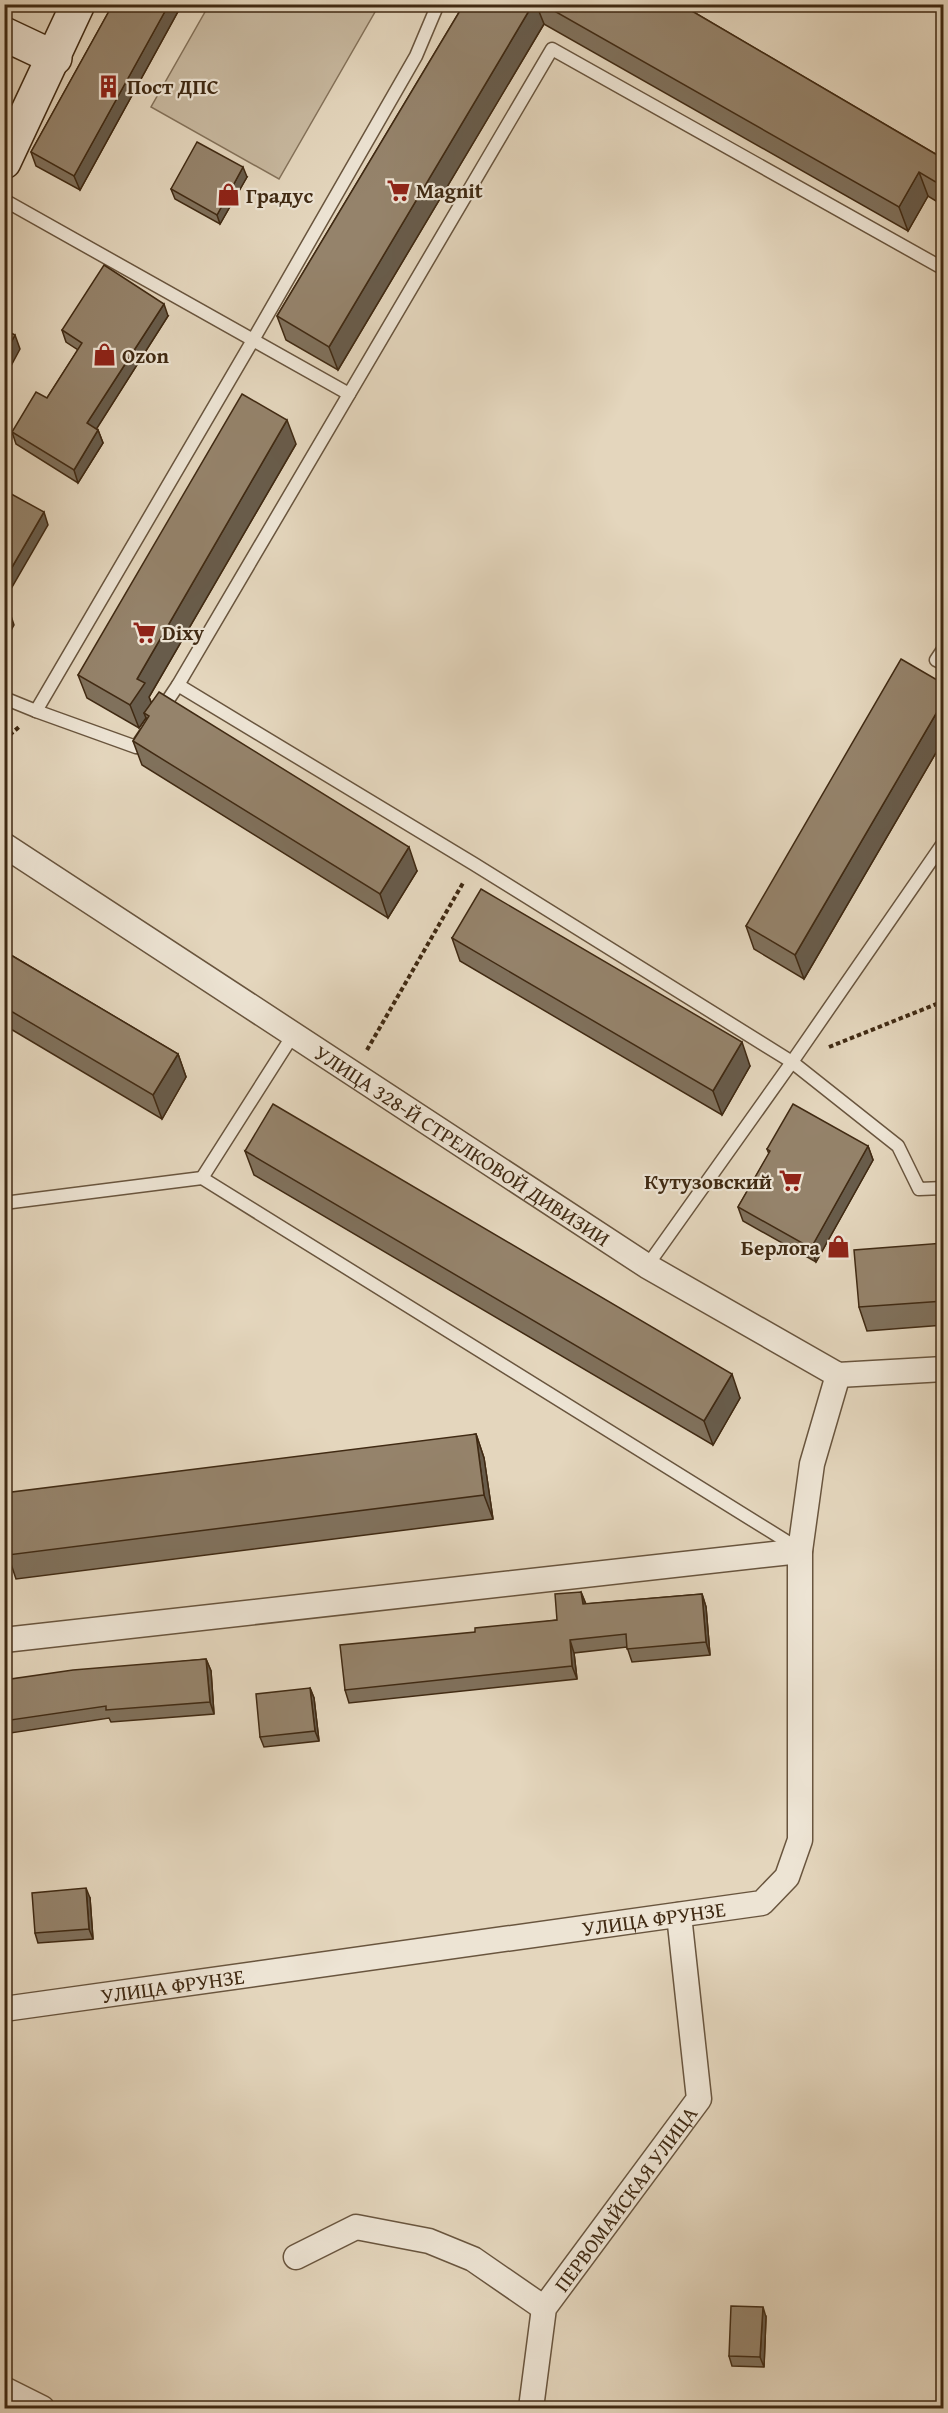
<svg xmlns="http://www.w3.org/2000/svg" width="948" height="2413" font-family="'Gentium Book Plus',serif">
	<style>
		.green { fill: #c8b9a0; stroke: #84725a; stroke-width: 1.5 }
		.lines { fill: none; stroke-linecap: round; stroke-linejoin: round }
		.lane-casing { stroke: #69553e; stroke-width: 15 }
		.street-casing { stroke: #69553e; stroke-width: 27 }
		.secondary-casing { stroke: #402a13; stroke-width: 36 }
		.path { stroke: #402a13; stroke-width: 4; stroke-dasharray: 4.5 3; stroke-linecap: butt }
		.lane { stroke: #ede4d4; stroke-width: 12 }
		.street { stroke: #ede4d4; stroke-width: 24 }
		.secondary { stroke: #ede4d4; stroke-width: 33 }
		.wall { fill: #80715c; stroke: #402a13; stroke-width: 1.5 }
		.shaded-wall { fill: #685c4b; stroke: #402a13; stroke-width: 1.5 }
		.building { fill: #95836b; stroke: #402a13; stroke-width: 1.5 }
		.labels { text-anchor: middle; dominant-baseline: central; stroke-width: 4.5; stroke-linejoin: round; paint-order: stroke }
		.poi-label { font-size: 21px; font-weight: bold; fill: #402a13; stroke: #ede4d4; text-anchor: start }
		.street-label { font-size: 21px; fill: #402a13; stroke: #ede4d4 }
	</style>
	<rect width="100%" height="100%" fill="#e4d6bd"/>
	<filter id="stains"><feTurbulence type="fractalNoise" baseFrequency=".00333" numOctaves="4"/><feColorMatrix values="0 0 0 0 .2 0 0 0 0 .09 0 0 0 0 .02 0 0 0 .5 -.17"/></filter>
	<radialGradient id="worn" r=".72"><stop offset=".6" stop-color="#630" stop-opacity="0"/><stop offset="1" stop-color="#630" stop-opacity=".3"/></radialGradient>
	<!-- green -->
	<polygon class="green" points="209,5 379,5 279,179 151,107"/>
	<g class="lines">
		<defs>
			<g id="lane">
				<polyline points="4,200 349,394"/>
				<polyline points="944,648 936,660 944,664"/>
				<polyline points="178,685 474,864 792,1062 898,1146 919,1189 944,1188"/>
				<polyline points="4,698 36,711 253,340 416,56 438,4"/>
				<polyline points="36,711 136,747 145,734"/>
				<polyline points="160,712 178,685 552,49 944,269"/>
				<polyline points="202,1178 293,1035"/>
				<polyline points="4,1203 202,1178 799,1549"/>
				<polyline points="647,1266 792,1062 944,842"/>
			</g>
			<g id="street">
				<path id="s1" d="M4 845 647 1266 838 1375 944 1369"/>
				<polyline points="4,1640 800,1551"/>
				<path id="s2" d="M4 2009 762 1903 787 1877 800 1840V1551L812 1464 838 1375"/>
				<polyline points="296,2257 356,2227 429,2241 473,2259 544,2308"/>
				<polyline points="4,2389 42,2408"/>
				<path id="s3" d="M531 2408 544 2308 699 2099 679 1915"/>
			</g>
			<g id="secondary">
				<polyline points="4,34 55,58"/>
				<polyline points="4,162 78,4"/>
			</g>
		</defs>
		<!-- lane casing -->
		<use href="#lane" class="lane-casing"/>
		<!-- street casing -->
		<use href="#street" class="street-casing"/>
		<!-- secondary casing -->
		<use href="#secondary" class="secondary-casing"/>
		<!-- path -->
		<g class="path">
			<polyline points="4,740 20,726"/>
			<polyline points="829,1047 944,1001"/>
			<polyline points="367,1050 463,883"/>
		</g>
		<!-- lane -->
		<use href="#lane" class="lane"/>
		<!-- street -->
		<use href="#street" class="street"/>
		<!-- secondary -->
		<use href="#secondary" class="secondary"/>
	</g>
	<!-- wall -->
	<g class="wall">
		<polygon points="113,4 181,4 181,6 80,190 36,166 31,152"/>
		<polygon points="464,4 680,4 944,159 944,206 928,196 908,231 544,24 338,370 286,340 277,316"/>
		<polygon points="247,177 220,224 175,199 171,189"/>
		<polygon points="168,316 96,429 98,430 103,443 78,483 16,444 12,432 47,398 78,350 66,342 62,330"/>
		<polygon points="296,444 149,697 151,702 417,871 388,918 142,765 133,741 147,720 146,718 139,728 87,698 78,675"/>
		<polygon points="944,684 944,739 804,979 754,949 746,926"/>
		<polygon points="452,938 750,1066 722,1115 460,961"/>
		<polygon points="4,951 178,1054 186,1077 162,1119 4,1025"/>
		<polygon points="868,1146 873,1160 816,1262 743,1221 738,1207 769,1154 767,1149"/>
		<polygon points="245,1151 740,1398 713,1445 254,1175"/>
		<polygon points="944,1243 944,1325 867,1331 859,1307"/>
		<polygon points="476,1434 484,1458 493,1519 16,1579 8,1555"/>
		<polygon points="581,1592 586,1604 702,1594 706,1607 710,1655 632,1662 627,1647 574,1653 577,1679 349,1703 345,1690 475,1632 557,1620"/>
		<polygon points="206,1659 211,1671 214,1714 111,1722 109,1718 4,1734 4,1680"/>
		<polygon points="310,1688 314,1698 319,1741 264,1747 260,1737"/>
		<polygon points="90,1898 93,1939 38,1943 35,1933"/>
		<polygon points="766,2317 764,2367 732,2366 729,2356"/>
	</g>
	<!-- shaded-wall -->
	<g class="shaded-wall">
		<polygon points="169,4 181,4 181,6 80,190 74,176"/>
		<polygon points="533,4 536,4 544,24 338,370 329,347"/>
		<polygon points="243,167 247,177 220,224 217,215"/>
		<polygon points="919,172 928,196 908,231 899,207"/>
		<polygon points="164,304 168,316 92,436 87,423"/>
		<polygon points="15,335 20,349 4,379 4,355"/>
		<polygon points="287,420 296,444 149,697 153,707 144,713 146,718 139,728 130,705 137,679"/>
		<polygon points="98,430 103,443 78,483 74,470"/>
		<polygon points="44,512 48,525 4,601 4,581"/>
		<polygon points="10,613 14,625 4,643 4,622"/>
		<polygon points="944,700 944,739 804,979 795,955"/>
		<polygon points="409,847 417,871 388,918 380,894"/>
		<polygon points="742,1042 750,1066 722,1115 713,1091"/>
		<polygon points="178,1054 186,1077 162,1119 153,1095"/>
		<polygon points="868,1146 873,1160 816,1262 811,1248"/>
		<polygon points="732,1374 740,1398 713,1445 704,1421"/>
		<polygon points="476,1434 484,1458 493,1519 484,1495"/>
		<polygon points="581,1592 586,1605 583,1604"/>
		<polygon points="702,1594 706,1607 710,1655 706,1642"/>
		<polygon points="570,1640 574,1653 577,1679 572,1666"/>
		<polygon points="206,1659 211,1671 214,1714 210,1702"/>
		<polygon points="310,1688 314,1698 319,1741 315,1731"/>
		<polygon points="86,1888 90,1898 93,1939 89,1929"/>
		<polygon points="763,2307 766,2317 764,2367 760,2357"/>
	</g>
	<!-- building -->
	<g class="building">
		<polygon points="113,4 169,4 74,176 31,152"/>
		<polygon points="464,4 533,4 329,347 277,316"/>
		<polygon points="542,4 680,4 944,159 944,187 919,172 899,207"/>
		<polygon points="197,142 243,167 217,215 171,189"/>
		<polygon points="104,265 164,304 87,423 98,430 74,470 12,432 36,392 47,398 82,343 62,330"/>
		<polygon points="4,329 15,335 4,355"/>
		<polygon points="242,394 287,420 137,679 145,683 130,705 78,675"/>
		<polygon points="4,490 44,512 4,581"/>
		<polygon points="4,610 10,613 4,622"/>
		<polygon points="901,659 944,684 944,700 795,955 746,926"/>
		<polygon points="159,692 409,847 380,894 133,741 149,716 144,713"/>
		<polygon points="481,889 742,1042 713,1091 452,938"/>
		<polygon points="4,951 178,1054 153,1095 4,1007"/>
		<polygon points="273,1104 732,1374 704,1421 245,1151"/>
		<polygon points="793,1104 868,1146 811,1248 738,1207 770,1151 767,1149"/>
		<polygon points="944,1243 944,1301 859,1307 854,1250"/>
		<polygon points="476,1434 484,1495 8,1555 4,1530 4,1493"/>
		<polygon points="581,1592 583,1604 702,1594 706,1642 627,1649 626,1634 570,1640 572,1666 345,1690 340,1645 475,1632 475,1628 557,1620 555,1594"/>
		<polygon points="206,1659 210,1702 106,1710 106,1706 4,1721 4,1680 73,1670"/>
		<polygon points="310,1688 315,1731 260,1737 256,1694"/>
		<polygon points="86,1888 89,1929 35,1933 32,1893"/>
		<polygon points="731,2306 763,2307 760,2357 729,2356"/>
	</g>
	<!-- icons -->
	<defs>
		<symbol id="building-bare" viewBox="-9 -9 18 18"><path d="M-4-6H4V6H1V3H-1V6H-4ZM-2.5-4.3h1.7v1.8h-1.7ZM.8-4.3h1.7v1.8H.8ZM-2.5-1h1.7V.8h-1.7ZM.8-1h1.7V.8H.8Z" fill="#8f2418" stroke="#ede4d4" stroke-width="2.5" paint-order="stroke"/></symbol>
		<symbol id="supermarket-bare" viewBox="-9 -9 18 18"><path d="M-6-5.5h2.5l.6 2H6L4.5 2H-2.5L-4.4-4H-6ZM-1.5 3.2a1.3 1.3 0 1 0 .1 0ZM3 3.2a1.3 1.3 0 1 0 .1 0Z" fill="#8f2418" stroke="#ede4d4" stroke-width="2.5" paint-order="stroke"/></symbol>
		<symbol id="shop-bare" viewBox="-9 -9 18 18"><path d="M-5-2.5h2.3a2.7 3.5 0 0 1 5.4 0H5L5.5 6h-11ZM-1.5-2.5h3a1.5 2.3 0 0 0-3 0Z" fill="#8f2418" stroke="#ede4d4" stroke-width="2.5" paint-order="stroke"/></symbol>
	</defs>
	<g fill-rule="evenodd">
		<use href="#building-bare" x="92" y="70" width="33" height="33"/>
		<use href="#supermarket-bare" x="382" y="174" width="33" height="33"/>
		<use href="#shop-bare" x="212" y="178" width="33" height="33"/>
		<use href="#shop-bare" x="88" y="338" width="33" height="33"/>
		<use href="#supermarket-bare" x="128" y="616" width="33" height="33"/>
		<use href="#supermarket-bare" x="774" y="1164" width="33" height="33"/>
		<use href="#shop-bare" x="822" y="1230" width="33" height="33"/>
	</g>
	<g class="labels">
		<!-- poi labels -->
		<g class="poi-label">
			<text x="127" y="86">Пост ДПС</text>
			<text x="416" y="190">Magnit</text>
			<text x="246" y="195">Градус</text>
			<text x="122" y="355">Ozon</text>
			<text x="162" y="632">Dixy</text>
			<text x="772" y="1181" text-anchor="end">Кутузовский</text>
			<text x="820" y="1247" text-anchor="end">Берлога</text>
		</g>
		<!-- street labels -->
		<g class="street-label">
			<text stroke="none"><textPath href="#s1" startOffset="548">УЛИЦА 328-Й СТРЕЛКОВОЙ ДИВИЗИИ</textPath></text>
			<text stroke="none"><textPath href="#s2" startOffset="656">УЛИЦА ФРУНЗЕ</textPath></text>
			<text stroke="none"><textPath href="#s2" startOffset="170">УЛИЦА ФРУНЗЕ</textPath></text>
			<text stroke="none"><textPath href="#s3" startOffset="237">ПЕРВОМАЙСКАЯ УЛИЦА</textPath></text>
		</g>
	</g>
	<!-- margin -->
	<rect width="948" height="2413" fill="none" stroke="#e4d6bd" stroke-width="24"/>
	<rect x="6" y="6" width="936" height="2401" fill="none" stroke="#402a13" stroke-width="3"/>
	<rect x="12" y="12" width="924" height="2389" fill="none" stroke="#402a13" stroke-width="1.5"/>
	<rect width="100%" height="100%" filter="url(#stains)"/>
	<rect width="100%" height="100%" fill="url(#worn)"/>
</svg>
